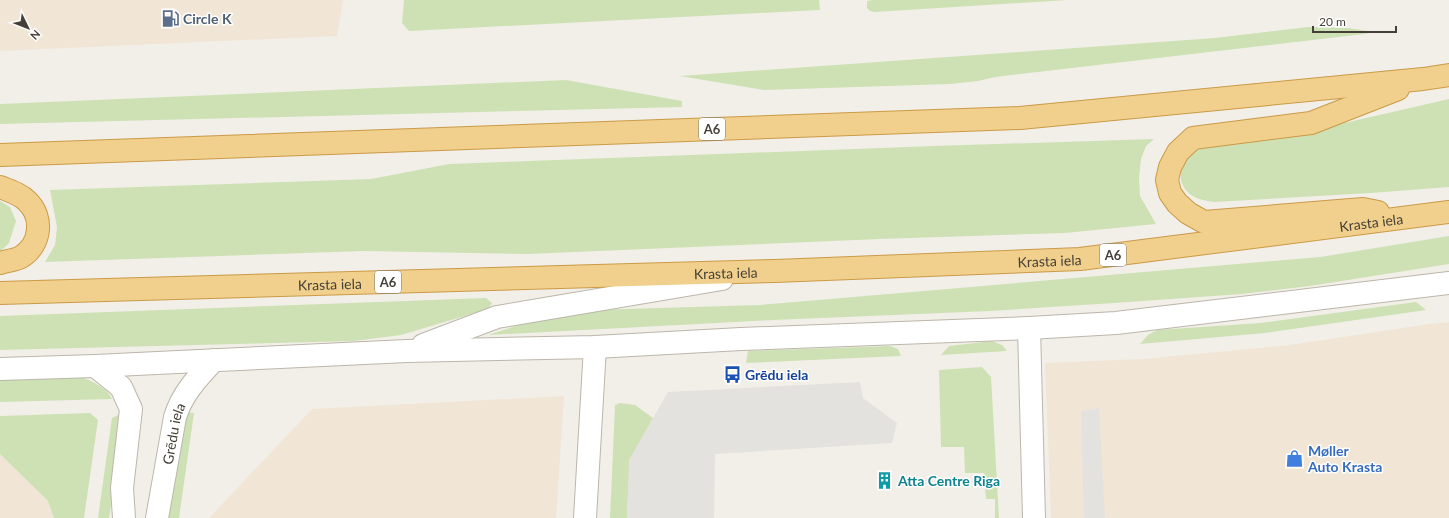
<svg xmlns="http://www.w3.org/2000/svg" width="1449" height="518" font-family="Lato,sans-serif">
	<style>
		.commercial { fill: #f1e5d5 }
		.green { fill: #cee1b5 }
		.parking { fill: #e3e2df }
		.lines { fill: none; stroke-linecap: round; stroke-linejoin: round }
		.minor-casing { stroke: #bcb6ab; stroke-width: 24 }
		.trunk-casing { stroke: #cb9a48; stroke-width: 24 }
		.minor { stroke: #fff; stroke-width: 22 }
		.trunk { stroke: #f0d08c; stroke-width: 22 }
		.labels { text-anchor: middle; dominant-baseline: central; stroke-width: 3; stroke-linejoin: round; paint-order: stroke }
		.shield { fill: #fff; stroke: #7c7973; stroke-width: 1 }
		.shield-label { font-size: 13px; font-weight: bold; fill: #443f37 }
		.service-label { font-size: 14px; font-weight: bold; fill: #4e5e75; stroke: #fff; text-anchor: start }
		.street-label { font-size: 14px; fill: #443f37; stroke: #fff }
		.transit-label { font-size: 14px; font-weight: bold; fill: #164399; stroke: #fff; text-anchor: start }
		.shop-label { font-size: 14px; font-weight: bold; fill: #366cbe; stroke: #fff; text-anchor: start }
		.culture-label { font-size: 14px; font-weight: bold; fill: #0d838f; stroke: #fff; text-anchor: start }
	</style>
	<rect width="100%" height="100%" fill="#f2efe8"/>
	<!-- commercial -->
	<g class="commercial">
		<polygon points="0,0 343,0 337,36 0,51"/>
		<polygon points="1449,322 1449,518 1051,518 1045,363 1143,359 1290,345 1429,324"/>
		<polygon points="564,396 556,518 209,518 312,409"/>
		<polygon points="0,454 48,501 54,518 0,518"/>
	</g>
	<!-- green -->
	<g class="green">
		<polygon points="404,0 819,0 820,10 409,31 402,23"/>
		<polygon points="873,0 1067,0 875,12 870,11 867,8 867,1"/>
		<polygon points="1308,27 1348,28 1375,32 1364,34 995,77 978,81 950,84 764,90 680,76 1215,38"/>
		<polygon points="566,80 682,101 682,107 0,124 0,104"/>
		<path d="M1449 99V187L1371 193 1214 202C1199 200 1185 196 1181 180 1180 175 1181 168 1181 163L1202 143 1292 135Z"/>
		<polygon points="1154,139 1146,146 1141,159 1139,178 1140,196 1156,224 1065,233 880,239 528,254 365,251 45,262 55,245 57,227 50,190 371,179 449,164 934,146"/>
		<polygon points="0,201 10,207 16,221 9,243 0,252"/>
		<polygon points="1449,236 1449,264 1310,286 1242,294 1114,303 990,311 773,320 488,335 522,324 592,310 760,305 1320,257"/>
		<polygon points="486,298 492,303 488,309 401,335 354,341 0,350 0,316"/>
		<polygon points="1416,302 1426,310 1265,333 1140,344 1148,335 1157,330 1261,323"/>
		<polygon points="992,341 1002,345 1007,351 941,355 949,346"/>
		<polygon points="890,346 898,349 901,356 746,363 748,351"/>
		<polygon points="982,367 991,377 999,518 995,518 995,499 986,499 984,473 965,473 964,447 941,447 939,370"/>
		<path d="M84 378C95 383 106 387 112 399L0 402V380Z"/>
		<polygon points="620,403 635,405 653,418 630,460 627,518 610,518 615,405"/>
		<polygon points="184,412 194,413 179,518 168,518"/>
		<polygon points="90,413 98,420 84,518 54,518 48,501 0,454 0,416"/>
		<polygon points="120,414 122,434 109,518 98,518 112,418"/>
	</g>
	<!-- parking -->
	<g class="parking">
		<polygon points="860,382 863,398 897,423 892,443 715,454 714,518 627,518 629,460 668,392"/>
		<polygon points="1099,408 1105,518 1084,518 1081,411"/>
	</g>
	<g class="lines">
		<defs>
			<g id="minor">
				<polyline points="1029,328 1034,518"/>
				<polyline points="423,345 497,317 722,279"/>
				<polyline points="95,366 121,387 131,409 122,488 124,518"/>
				<polyline points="0,369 95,366 407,351 595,347 741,339 1029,328 1116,323 1449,283"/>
				<path id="s1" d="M157 518 175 417C182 394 198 377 214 360"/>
				<polyline points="585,518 595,347"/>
			</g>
			<g id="trunk">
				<polyline points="0,155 1020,118 1423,79 1449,75"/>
				<path d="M0 187C10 191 20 194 27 201 44 217 41 245 21 257 16 260 6 261 0 263"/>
				<polyline points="1378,212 1363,209 1204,222 1188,213 1177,203 1170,193 1167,180 1170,167 1178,152 1193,138 1311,123 1398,89"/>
				<path id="s2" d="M0 293 775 271 1080 259 1449 212"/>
			</g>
		</defs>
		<!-- minor casing -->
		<use href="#minor" class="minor-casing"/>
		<!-- trunk casing -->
		<use href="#trunk" class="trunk-casing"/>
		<!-- minor -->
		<use href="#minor" class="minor"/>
		<!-- trunk -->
		<use href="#trunk" class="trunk"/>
	</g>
	<!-- icons -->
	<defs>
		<symbol id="fuel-bare" viewBox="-9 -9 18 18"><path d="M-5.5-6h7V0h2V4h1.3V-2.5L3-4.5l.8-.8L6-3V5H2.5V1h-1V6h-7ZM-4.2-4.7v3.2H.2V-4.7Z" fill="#5c6f8a" stroke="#fff" stroke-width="2.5" paint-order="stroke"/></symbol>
		<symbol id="bus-bare" viewBox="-9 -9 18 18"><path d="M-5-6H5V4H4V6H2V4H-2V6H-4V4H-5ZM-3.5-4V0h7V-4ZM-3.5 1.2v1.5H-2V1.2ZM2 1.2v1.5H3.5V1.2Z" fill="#1a4fb4" stroke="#fff" stroke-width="2.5" paint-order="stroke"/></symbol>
		<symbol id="shop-bare" viewBox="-9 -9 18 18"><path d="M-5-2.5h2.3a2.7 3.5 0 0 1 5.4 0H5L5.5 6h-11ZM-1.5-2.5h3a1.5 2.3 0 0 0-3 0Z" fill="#3f7fe0" stroke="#fff" stroke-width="2.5" paint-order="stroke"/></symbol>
		<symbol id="building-bare" viewBox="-9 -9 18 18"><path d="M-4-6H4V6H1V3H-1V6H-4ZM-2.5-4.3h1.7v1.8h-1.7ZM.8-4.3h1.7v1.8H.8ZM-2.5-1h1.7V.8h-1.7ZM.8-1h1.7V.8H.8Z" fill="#0f9aa8" stroke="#fff" stroke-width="2.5" paint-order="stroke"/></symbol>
	</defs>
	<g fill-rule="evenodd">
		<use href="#fuel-bare" x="158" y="6" width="25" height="25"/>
		<use href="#bus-bare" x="720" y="362" width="25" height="25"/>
		<use href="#shop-bare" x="1282" y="446" width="25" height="25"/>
		<use href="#building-bare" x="872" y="468" width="25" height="25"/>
	</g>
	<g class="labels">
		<!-- shield labels -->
		<g class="shield">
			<rect x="699" y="118" width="26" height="22" rx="3"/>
			<rect x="1100" y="244" width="26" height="22" rx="3"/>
			<rect x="375" y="271" width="26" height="22" rx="3"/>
		</g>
		<g class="shield-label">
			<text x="712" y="129">A6</text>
			<text x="1113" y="255">A6</text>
			<text x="388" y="282">A6</text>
		</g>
		<!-- service labels -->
		<g class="service-label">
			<text x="183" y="18">Circle K</text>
		</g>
		<!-- street labels -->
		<g class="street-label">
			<text stroke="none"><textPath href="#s2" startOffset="1374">Krasta iela</textPath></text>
			<text stroke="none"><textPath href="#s2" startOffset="1050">Krasta iela</textPath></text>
			<text stroke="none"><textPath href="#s2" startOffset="726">Krasta iela</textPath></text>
			<text stroke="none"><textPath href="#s2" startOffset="330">Krasta iela</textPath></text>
			<text stroke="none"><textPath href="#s1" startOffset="86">Grēdu iela</textPath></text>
		</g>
		<!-- transit labels -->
		<g class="transit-label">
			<text x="745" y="374">Grēdu iela</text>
		</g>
		<!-- shop labels -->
		<g class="shop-label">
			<text x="1308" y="450">Møller<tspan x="1308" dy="16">Auto Krasta</tspan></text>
		</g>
		<!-- culture labels -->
		<g class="culture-label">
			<text x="898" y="480">Atta Centre Riga</text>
		</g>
	</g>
	<!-- north arrow -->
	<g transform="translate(28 28) rotate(133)" stroke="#ffffff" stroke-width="3" paint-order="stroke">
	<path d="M0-3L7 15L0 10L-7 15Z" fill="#443f37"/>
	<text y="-6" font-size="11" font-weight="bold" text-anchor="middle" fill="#443f37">N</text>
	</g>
	<!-- scale -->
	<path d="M1313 26v6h83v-6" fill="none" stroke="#443f37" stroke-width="2"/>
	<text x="1319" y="26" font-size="12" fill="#443f37" stroke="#ffffff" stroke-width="3" paint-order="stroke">20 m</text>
</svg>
